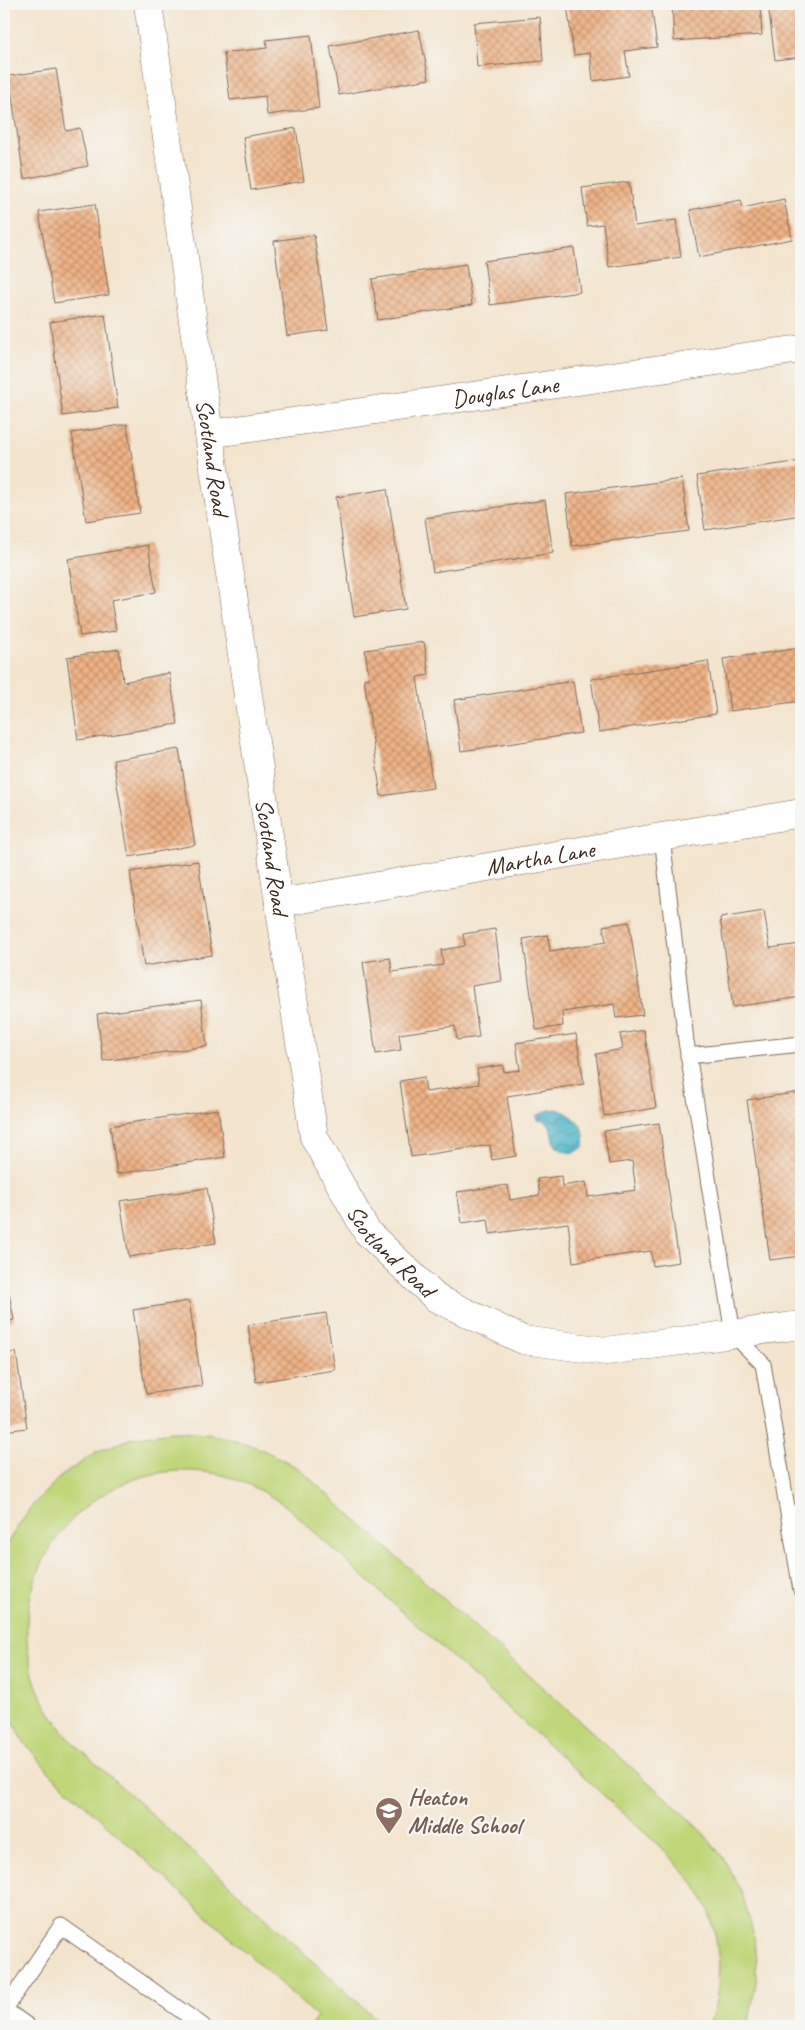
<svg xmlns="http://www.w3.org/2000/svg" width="805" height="2030" font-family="Caveat,sans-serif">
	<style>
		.green { fill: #c0d679; stroke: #7e804c }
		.water { fill: url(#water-waves); stroke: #416e72 }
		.building { fill: url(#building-cross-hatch) }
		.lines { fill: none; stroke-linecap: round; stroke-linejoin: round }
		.service-casing { stroke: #7b6b5c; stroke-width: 17 }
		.minor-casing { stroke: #7b6b5c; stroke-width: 29 }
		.service { stroke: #fff; stroke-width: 15 }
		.minor { stroke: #fff; stroke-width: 28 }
		.labels { text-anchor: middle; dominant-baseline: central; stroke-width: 4.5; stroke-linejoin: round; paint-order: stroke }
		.street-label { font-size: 24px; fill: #3b2a1e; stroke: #f6f6f2 }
		.education-label { font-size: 24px; font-weight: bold; fill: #785e54; stroke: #f6f6f2; text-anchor: start }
	</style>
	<defs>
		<pattern id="water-waves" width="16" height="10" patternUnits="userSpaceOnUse" patternTransform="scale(1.25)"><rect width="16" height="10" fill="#47b2c5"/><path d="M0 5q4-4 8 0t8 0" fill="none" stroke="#3c919f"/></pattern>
		<pattern id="building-cross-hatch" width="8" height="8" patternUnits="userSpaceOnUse" patternTransform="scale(1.25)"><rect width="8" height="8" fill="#eeb387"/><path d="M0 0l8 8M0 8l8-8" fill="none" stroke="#c2926e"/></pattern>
	</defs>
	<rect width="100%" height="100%" fill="#f6f6f2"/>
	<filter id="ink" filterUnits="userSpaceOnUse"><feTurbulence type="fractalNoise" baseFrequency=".02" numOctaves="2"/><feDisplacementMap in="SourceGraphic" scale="10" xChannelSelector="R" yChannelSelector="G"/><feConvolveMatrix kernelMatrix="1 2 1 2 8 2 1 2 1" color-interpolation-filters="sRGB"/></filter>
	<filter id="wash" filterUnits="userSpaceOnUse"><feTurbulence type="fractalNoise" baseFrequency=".0096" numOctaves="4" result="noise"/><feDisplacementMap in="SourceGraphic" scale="20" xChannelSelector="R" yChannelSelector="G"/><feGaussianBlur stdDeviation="1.12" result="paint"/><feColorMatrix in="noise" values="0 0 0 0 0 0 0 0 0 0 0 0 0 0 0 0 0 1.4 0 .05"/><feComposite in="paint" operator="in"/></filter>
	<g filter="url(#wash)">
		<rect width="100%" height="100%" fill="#f3e4ce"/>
		<!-- green -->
		<path class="green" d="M171 1432C222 1432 254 1443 298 1468L698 1827 722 1856 742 1893 754 1936 757 1977 748 2026H708C725 1989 721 1931 701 1895 692 1879 679 1866 667 1853L286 1506C261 1490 235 1475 204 1472 90 1458 0 1570 34 1678 41 1702 55 1720 70 1740L384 2026H311L317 2017 50 1773 24 1742 4 1705V1548L30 1508 59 1478 96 1452 132 1438Z"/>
		<!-- water -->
		<path class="water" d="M557 1109C575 1115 587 1127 584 1146 575 1155 567 1154 557 1147L553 1141 550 1126 544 1120 539 1121 536 1116 549 1110Z"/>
		<g id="blocks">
			<!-- building -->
			<g class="building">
				<polygon points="577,4 651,4 657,47 625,51 629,76 593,81 590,53 574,55 567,5"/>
				<polygon points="672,4 760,4 762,35 674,41"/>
				<polygon points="768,4 801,4 801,57 775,60"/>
				<polygon points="540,17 543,61 477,67 474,23"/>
				<polygon points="419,30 429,79 339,95 330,46"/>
				<polygon points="311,35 319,108 267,115 265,96 230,100 224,53 267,48 266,40"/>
				<polygon points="56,69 66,131 80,128 88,166 24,179 9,76"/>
				<polygon points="296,128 304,181 251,190 243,137"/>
				<polygon points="629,182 635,226 676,220 681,257 609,267 603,224 587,226 582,188"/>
				<polygon points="784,199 792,239 699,257 690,210 741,200 743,208"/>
				<polygon points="95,204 109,295 54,303 39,212"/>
				<polygon points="314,235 328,330 287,336 274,241"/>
				<polygon points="574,248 580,292 490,305 484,261"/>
				<polygon points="466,264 472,305 378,320 372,279"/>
				<polygon points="105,314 118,408 63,416 50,322"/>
				<polygon points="127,424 140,513 86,521 72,433"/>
				<polygon points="801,461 801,515 705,530 697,476"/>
				<polygon points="682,479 689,531 572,546 566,494"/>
				<polygon points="387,489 406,609 354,617 336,497"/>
				<polygon points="545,500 553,553 433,572 425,518"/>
				<polygon points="148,545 156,592 111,600 116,631 80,636 68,559"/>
				<polygon points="424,642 429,675 417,677 433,788 381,796 364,679 369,678 365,650"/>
				<polygon points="801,648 801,701 730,711 723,659"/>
				<polygon points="119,649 123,682 169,673 178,724 78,740 67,657"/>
				<polygon points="708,661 716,714 599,732 591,679"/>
				<polygon points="573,681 581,733 461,751 454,700"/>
				<polygon points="179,749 195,845 129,857 113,760"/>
				<polygon points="198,861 212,955 144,966 130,872"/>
				<polygon points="764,911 770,948 801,944 801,997 733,1007 720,918"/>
				<polygon points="629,922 643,1015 616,1018 614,1004 562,1012 563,1026 536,1030 523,939 548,935 550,951 606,942 603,926"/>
				<polygon points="495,929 502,981 472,986 479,1037 457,1040 455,1026 399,1034 401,1050 376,1054 363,962 390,958 392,972 443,965 441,950 465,946 463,934"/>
				<polygon points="201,1000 207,1046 103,1061 97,1014"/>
				<polygon points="644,1030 656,1108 604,1116 596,1054 623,1049 620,1034"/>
				<polygon points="576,1034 584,1084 507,1096 516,1156 492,1160 490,1145 411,1157 400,1081 424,1077 426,1092 479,1084 477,1069 503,1065 504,1072 520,1070 516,1043"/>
				<polygon points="801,1092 801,1256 770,1260 747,1100"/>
				<polygon points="218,1109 225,1157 117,1174 110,1126"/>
				<polygon points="659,1123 679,1262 653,1266 651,1251 573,1262 568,1223 490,1234 488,1219 462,1223 457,1192 508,1185 510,1200 540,1195 537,1179 561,1176 562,1186 586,1182 588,1197 636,1190 632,1161 609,1164 604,1131"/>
				<polygon points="207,1188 216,1243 129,1257 120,1201"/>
				<polygon points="4,1267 14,1320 4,1322"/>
				<polygon points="189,1301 202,1386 146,1394 133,1310"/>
				<polygon points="326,1313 335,1370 256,1382 248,1325"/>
				<polygon points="16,1352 27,1428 4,1431 4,1354"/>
			</g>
		</g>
	</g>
	<g filter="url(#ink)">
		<use href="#blocks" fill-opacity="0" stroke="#7b6b5c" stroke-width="1"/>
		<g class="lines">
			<defs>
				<g id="service">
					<polyline points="662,837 686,1041 733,1334 763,1364 801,1590"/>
					<polyline points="688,1056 801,1044"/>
					<polyline points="4,2009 28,2026"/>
					<polyline points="5,2009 61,1926 203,2026"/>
				</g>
				<g id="minor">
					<path id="s1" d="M148 4 209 434 314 1137 367 1232 436 1298 523 1340 606 1351 801 1325"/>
					<path id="s2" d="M209 434 801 349"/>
					<path id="s3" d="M279 903 801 813"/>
				</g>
			</defs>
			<!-- service casing -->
			<use href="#service" class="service-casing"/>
			<!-- minor casing -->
			<use href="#minor" class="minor-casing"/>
			<!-- service -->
			<use href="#service" class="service"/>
			<!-- minor -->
			<use href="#minor" class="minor"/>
		</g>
	</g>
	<!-- icons -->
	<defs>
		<symbol id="school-pin" viewBox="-11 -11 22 30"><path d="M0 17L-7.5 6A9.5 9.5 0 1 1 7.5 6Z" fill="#8d6e63" stroke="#f6f6f2"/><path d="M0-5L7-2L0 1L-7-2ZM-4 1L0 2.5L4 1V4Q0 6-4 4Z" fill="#fff"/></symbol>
	</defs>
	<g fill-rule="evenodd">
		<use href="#school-pin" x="373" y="1795" width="32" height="43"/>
	</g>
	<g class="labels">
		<!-- street labels -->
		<g class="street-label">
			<text stroke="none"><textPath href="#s2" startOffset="299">Douglas Lane</textPath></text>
			<text stroke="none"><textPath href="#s1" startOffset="458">Scotland Road</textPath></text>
			<text stroke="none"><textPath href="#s1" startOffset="862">Scotland Road</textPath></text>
			<text stroke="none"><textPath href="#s3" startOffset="265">Martha Lane</textPath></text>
			<text stroke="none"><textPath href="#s1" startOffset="1284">Scotland Road</textPath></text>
		</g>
		<!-- education labels -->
		<g class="education-label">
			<text x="408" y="1797">Heaton<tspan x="408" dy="28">Middle School</tspan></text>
		</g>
	</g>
	<!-- margin -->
	<rect width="805" height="2030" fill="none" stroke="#f6f6f2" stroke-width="20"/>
</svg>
